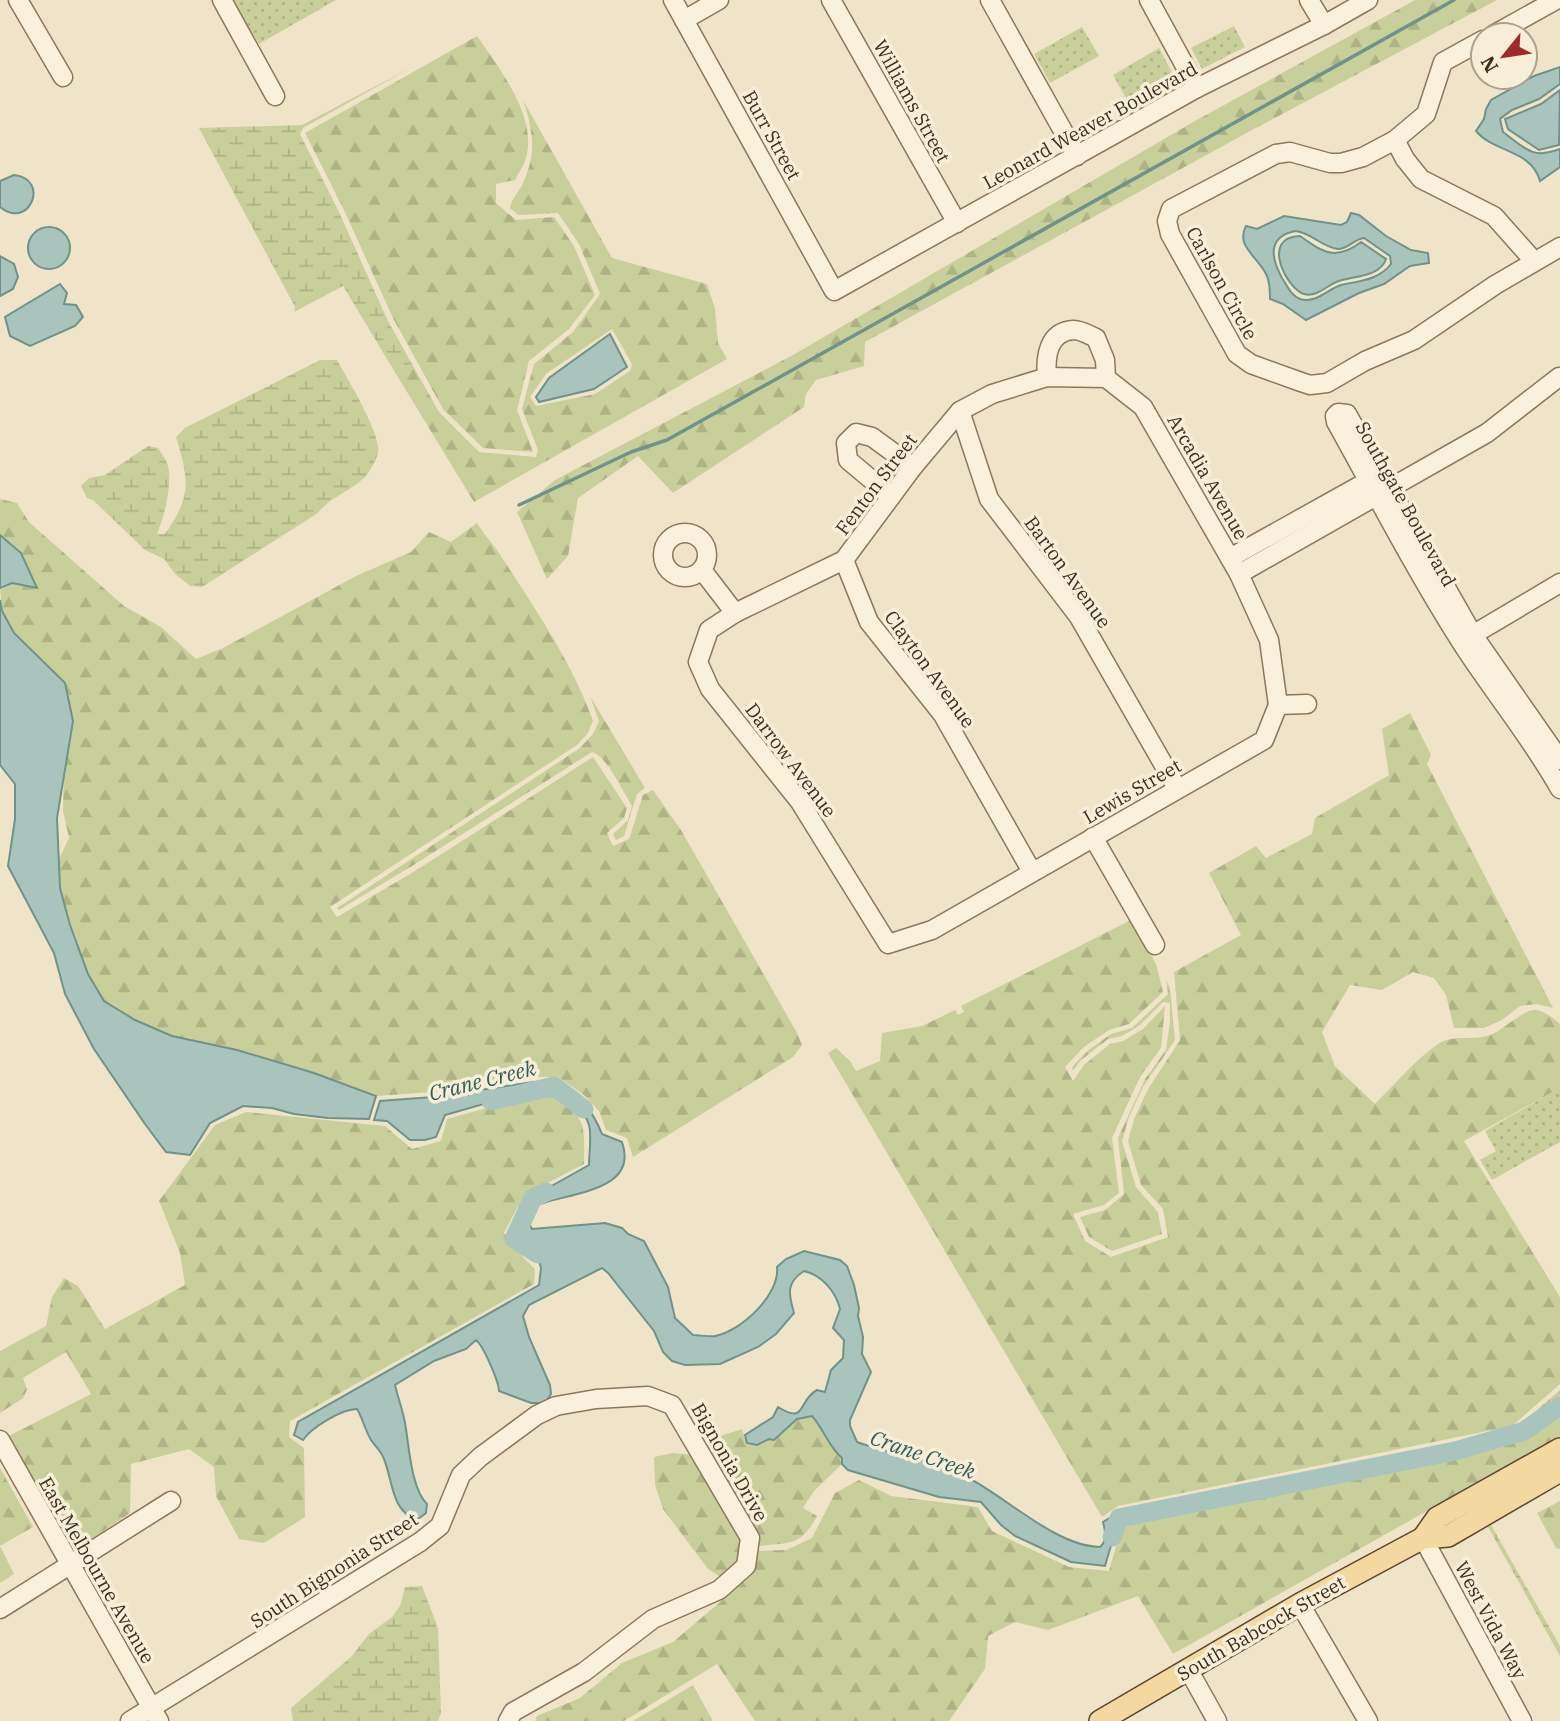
<svg xmlns="http://www.w3.org/2000/svg" width="1560" height="1721" font-family="'IBM Plex Serif',serif">
	<style>
		.grass { fill: url(#grass-dots) }
		.forest { fill: url(#forest-firs); fill-rule: evenodd }
		.wetland { fill: url(#wetland-marsh) }
		.water { fill: #a9c4bc; stroke: #6f938a; stroke-width: 2; fill-rule: evenodd }
		.lines { fill: none; stroke-linecap: round; stroke-linejoin: round }
		.stream { stroke: #6f938a; stroke-width: 3.5 }
		.river { stroke: #a9c4bc; stroke-width: 19 }
		.minor-casing { stroke: #8d765c; stroke-width: 21 }
		.major-casing { stroke: #5b4430; stroke-width: 24 }
		.minor { stroke: #faf1dc; stroke-width: 18 }
		.major { stroke: #f3d9a0; stroke-width: 21 }
		.labels { text-anchor: middle; dominant-baseline: central; stroke-width: 7; stroke-linejoin: round; paint-order: stroke }
		.street-label { font-size: 19px; fill: #3d2e20; stroke: #f7eed8 }
		.water-label { font-size: 21px; font-style: italic; fill: #2f5d5a; stroke: #f7eed8 }
	</style>
	<defs>
		<pattern id="grass-dots" width="8" height="8" patternUnits="userSpaceOnUse" patternTransform="scale(1.75)"><rect width="8" height="8" fill="#c9cf9b"/><path d="M2 2h.1M6 6h.1" fill="none" stroke="#aeb285" stroke-width="1.8" stroke-linecap="round"/></pattern>
		<pattern id="forest-firs" width="22" height="20" patternUnits="userSpaceOnUse" patternTransform="scale(1.75)"><rect width="22" height="20" fill="#c9cf9b"/><path d="M5 1l3.5 6h-7zM16 11l3.5 6h-7z" fill="#aeb285"/></pattern>
		<pattern id="wetland-marsh" width="20" height="14" patternUnits="userSpaceOnUse" patternTransform="scale(1.75)"><rect width="20" height="14" fill="#c9cf9b"/><path d="M1 5h8M5 5V1M11 12h8M15 12V8" fill="none" stroke="#aeb285"/></pattern>
	</defs>
	<rect width="100%" height="100%" fill="#f0e4c8"/>
	<!-- grass -->
	<g class="grass">
		<polygon points="233,0 336,0 259,44"/>
		<polygon points="1234,26 1245,47 1202,69 1191,48"/>
		<polygon points="1082,27 1099,56 1050,83 1034,54"/>
		<polygon points="1159,48 1178,84 1132,109 1113,75"/>
		<polygon points="1560,1088 1560,1142 1492,1180 1480,1160 1496,1151 1485,1131"/>
	</g>
	<!-- forest -->
	<g class="forest">
		<polygon points="1415,0 1497,0 1254,129 865,342 864,366 816,380 806,394 804,407 673,493 638,456 578,498 568,556 547,579 517,512 555,480 793,355 1195,121"/>
		<path d="M477 36C499 68 540 119 525 161 523 167 518 174 515 180L496 184V203L516 220 554 217 574 246 595 295 569 329 529 361 517 410 533 452 483 448 443 409 393 318 343 208 305 133Z"/>
		<path d="M523 100 612 258 707 284 715 309 718 343 727 359 474 502 393 369 412 364 439 412 479 452 536 457 538 450 522 409 534 364 573 332 600 294 579 244 558 213 518 215 510 208C512 197 519 192 523 183 537 153 533 130 523 100ZM612 329 632 364 630 371 595 394 536 406 530 397 546 374Z"/>
		<path d="M0 499 17 503 29 522 124 606 161 627 196 659 223 648 356 576 411 552 429 532 451 542 477 523C485 536 495 546 503 559 536 610 573 664 593 721L588 733 577 745 330 907 337 917 415 871 593 757 627 808 624 818 607 833 613 846 629 839 643 795 653 790 681 830 796 1031 802 1045 793 1057 633 1157 627 1138 606 1130 599 1111 584 1095 558 1077H534L433 1092 376 1096 314 1073 237 1050 172 1036 135 1020 104 1001 88 974 70 925 60 888 59 859 69 838 63 811 64 769 73 721 65 683 14 633 2 611 0 588 12 583 36 588 21 553 0 535Z"/>
		<path d="M590 696 645 788 637 794 624 836 616 840 613 834 628 820 632 806C624 793 606 755 592 752L412 866 339 910 337 908 580 748 593 734 599 721Z"/>
		<path d="M1410 713 1431 755 1427 764 1553 1008 1536 1004 1520 1006 1502 1020 1484 1028H1454L1446 995 1434 978 1413 972 1382 990 1350 985 1322 1032 1335 1066 1375 1104C1395 1084 1415 1060 1438 1044 1452 1034 1474 1041 1490 1035 1504 1030 1524 1008 1537 1010 1546 1012 1553 1018 1560 1024V1088L1464 1141 1560 1297V1384L1512 1426 1118 1506 1102 1517 828 1053 836 1048 850 1061 856 1071 880 1061 882 1033 922 1026 955 1010 958 1015 964 1012 961 1006 1133 919 1156 964 1163 992 1129 1024 1109 1030 1084 1047 1065 1067 1073 1081 1084 1065 1110 1044 1123 1041 1143 1029 1165 1006 1161 1048 1140 1077 1112 1138 1119 1193 1104 1205 1073 1214 1085 1241 1111 1257 1168 1237 1163 1209 1141 1185 1128 1141 1134 1119 1148 1089 1180 1040 1174 972 1241 935 1209 873 1256 846 1266 858 1312 834 1315 818 1389 775 1382 729Z"/>
		<polygon points="1166,980 1170,988 1175,1040 1143,1087 1129,1117 1122,1141 1136,1187 1158,1212 1162,1234 1112,1251 1089,1237 1080,1217 1105,1210 1124,1194 1118,1138 1145,1079 1166,1050 1170,1023 1170,1003 1163,1002 1140,1025 1122,1036 1108,1039 1080,1061 1073,1071 1072,1067 1087,1051 1111,1034 1132,1028 1168,994"/>
		<path d="M551 1090C585 1119 585 1120 584 1164L536 1189 517 1208 504 1233 523 1257 535 1269 534 1284 290 1421 289 1437 304 1448 305 1517 264 1543 239 1539 216 1496 214 1467 189 1449 131 1464 130 1513 72 1552 5 1438 91 1394 66 1352 23 1378 27 1390 23 1398 0 1413V1351L46 1326 52 1297 64 1278 78 1286 105 1329 185 1285 180 1253 159 1201 215 1125 246 1112 385 1126 412 1149 441 1141 447 1119Z"/>
		<path d="M812 1416C824 1429 828 1446 842 1458V1464L814 1491 803 1508 817 1516C799 1550 787 1541 755 1547L733 1585 708 1569 663 1509 655 1485 654 1457 672 1453 695 1455 717 1437 742 1429 745 1439 774 1440 797 1419Z"/>
		<polygon points="1560,1417 1560,1436 1173,1654 1138,1596 1048,1630 1015,1622 988,1636 985,1669 949,1721 755,1721 717,1664 624,1721 535,1721 537,1716 580,1698 622,1663 673,1642 752,1575 758,1551 786,1550 812,1538 835,1493 859,1480 891,1496 978,1507 992,1531 1069,1567 1109,1571 1122,1526 1129,1521 1447,1459 1515,1438 1524,1437"/>
		<polygon points="0,1468 33,1527 0,1546 14,1574 0,1583"/>
		<polygon points="1560,1501 1560,1549 1556,1548 1537,1513"/>
		<polygon points="693,1685 713,1721 633,1721"/>
	</g>
	<!-- wetland -->
	<g class="wetland">
		<polygon points="412,67 303,128 300,134 338,210 388,321 412,364 393,369 343,286 294,312 295,307 199,128 302,125"/>
		<path d="M320 360H337C347 378 382 435 378 453 376 460 370 472 365 477 351 491 330 497 318 513L202 587 190 586 175 574 164 559 145 550 93 500 87 498 81 486 89 478 105 475 148 446 158 448C161 453 165 458 167 463 174 480 164 517 157 534H165C192 496 189 480 176 437L185 428Z"/>
		<polygon points="1560,1390 1560,1411 1522,1432 1514,1433 1446,1454 1126,1518 1123,1510 1513,1430"/>
		<polygon points="1491,1525 1560,1646 1560,1656 1488,1527"/>
		<polygon points="422,1586 438,1628 441,1713 438,1721 293,1721 291,1708 351,1657 369,1634 392,1617 400,1606 405,1587"/>
	</g>
	<!-- water -->
	<g class="water">
		<path d="M1560 67V84L1539 99 1512 110 1500 119 1503 132C1525 148 1532 160 1560 149V167L1540 181C1531 149 1494 153 1476 131L1484 119 1486 109 1491 100 1534 76Z"/>
		<polygon points="1560,90 1559,145 1539,150 1508,129 1505,119 1541,104"/>
		<path d="M14 175C51 179 29 231 0 207V181Z"/>
		<path d="M1351 213 1359 215 1386 236 1411 250 1428 253 1429 263 1410 266 1384 284 1359 293 1306 320 1283 304 1270 299C1270 291 1270 283 1267 276 1259 257 1235 247 1246 226L1257 229 1284 216 1341 225 1347 222ZM1295 231C1311 232 1321 247 1338 249 1348 249 1354 239 1364 238L1390 256 1391 264C1379 280 1359 281 1341 285 1328 289 1316 304 1300 299 1291 296 1287 285 1282 278 1271 258 1267 237 1295 231Z"/>
		<circle cx="49" cy="248" r="21"/>
		<path d="M1300 236C1324 253 1336 261 1361 242L1386 259C1380 277 1354 276 1339 281 1328 284 1317 298 1304 294 1288 290 1259 237 1300 236Z"/>
		<polygon points="0,256 14,264 18,277 13,289 0,296"/>
		<polygon points="60,284 67,293 64,304 76,305 83,317 75,326 30,346 10,336 5,317"/>
		<polygon points="610,334 627,367 594,389 539,402 536,397 549,378"/>
		<polygon points="0,535 21,553 37,588 12,583 0,588"/>
		<polygon points="0,600 2,611 14,633 65,683 73,721 57,818 60,888 70,925 88,974 104,1001 135,1020 172,1036 237,1050 314,1073 376,1096 369,1119 328,1118 294,1114 272,1108 243,1106 210,1123 190,1155 166,1152 145,1124 94,1049 65,994 54,953 8,866 15,819 15,784 0,765"/>
		<path d="M534 1082C541 1082 551 1080 557 1083 579 1091 594 1114 602 1134L622 1142C641 1196 556 1192 526 1210L525 1216 532 1229 605 1223 622 1228 628 1234 644 1241 668 1287 675 1318 693 1335C700 1335 708 1337 715 1336 741 1331 780 1295 777 1267L786 1259 804 1251 840 1260 847 1266 854 1285 859 1308 858 1316 863 1337 862 1354 871 1372 850 1420V1426L857 1442C889 1454 924 1457 955 1471 1000 1490 1052 1546 1100 1547 1108 1540 1105 1531 1103 1522L1123 1510 1126 1518 1117 1525 1105 1566 1071 1562 1015 1536 1001 1525 981 1502 939 1497 848 1470 842 1464V1458C828 1446 824 1429 812 1416L797 1419 774 1440 769 1439 757 1445 747 1443 745 1435 773 1417 778 1407C807 1425 797 1401 817 1390L825 1392 831 1370 843 1358 844 1340 833 1328 840 1309C836 1292 822 1275 804 1271 785 1283 789 1295 794 1313L776 1334 758 1347 720 1364 685 1365 672 1361 663 1352 654 1331 608 1273 602 1268 529 1305 523 1316 529 1337 550 1385 551 1394 545 1403H531L499 1391C499 1382 483 1345 476 1340L466 1349 434 1361 395 1385C398 1398 403 1411 405 1423 409 1445 411 1489 427 1504L426 1513 417 1520C391 1511 393 1481 384 1459 381 1451 375 1446 371 1440 365 1430 363 1419 357 1409 342 1409 312 1427 303 1440L294 1435 298 1422 539 1285 541 1268 538 1257 524 1251 510 1232 521 1210 539 1193 589 1165C589 1153 592 1136 589 1125 584 1110 566 1089 550 1085L445 1115 436 1137 425 1140H410L387 1121 374 1120 380 1101 433 1097Z"/>
	</g>
	<g class="lines">
		<!-- stream -->
		<polyline class="stream" points="519,505 631,452 667,440 1454,0"/>
		<!-- river -->
		<g class="river">
			<polyline points="491,1101 554,1086 584,1109"/>
			<polyline points="538,1254 514,1239 533,1198 546,1192"/>
			<polyline points="1112,1537 1119,1518 1455,1451 1524,1431 1560,1406"/>
		</g>
		<defs>
			<g id="minor">
				<polyline points="18,0 63,77"/>
				<polyline points="222,0 275,96"/>
				<polyline points="673,0 834,291 1197,88 1324,25 1368,0"/>
				<polyline points="831,0 957,223"/>
				<polyline points="990,0 1077,156"/>
				<polyline points="1149,0 1197,88"/>
				<polyline points="1309,0 1324,25"/>
				<polyline points="684,20 719,0"/>
				<polyline points="1493,35 1556,0"/>
				<polyline points="1483,40 1443,62 1426,114 1395,140 1363,157 1341,163 1330,163 1290,152 1276,154 1171,209 1167,221 1170,234 1237,354 1251,364 1301,382 1310,385 1327,383 1365,361 1414,340 1495,285 1560,247"/>
				<polyline points="1395,140 1405,159 1421,179 1494,216 1534,261"/>
				<polygon points="1047,377 1106,378 1143,407 1239,574 1269,640 1278,705 1264,740 932,930 888,944 800,802 710,689 698,662 709,630 735,613 844,560 913,467 960,411 992,394"/>
				<path d="M1047 377C1045 357 1048 331 1074 330 1081 330 1089 335 1096 338L1105 360 1106 378"/>
				<polyline points="960,411 989,499 1079,617 1177,788"/>
				<polyline points="891,496 848,460 846,443 856,433 872,437 913,467"/>
				<circle cx="685" cy="555" r="22"/>
				<polyline points="1230,558 1368,481 1379,485"/>
				<polyline points="844,560 869,622 943,715 1032,872"/>
				<polyline points="702,570 735,613"/>
				<polyline points="1239,574 1487,433 1559,377"/>
				<polyline points="1464,640 1560,583"/>
				<polyline points="1278,705 1307,704"/>
				<path d="M1560 760 1473 635 1347 414 1338 413 1335 416 1336 422C1377 496 1416 571 1461 642 1493 692 1531 737 1560 789"/>
				<polyline points="1093,837 1155,945"/>
				<polyline points="0,1440 159,1721"/>
				<polyline points="1423,1538 1522,1721"/>
				<polyline points="1300,1604 1368,1721"/>
				<polyline points="0,1609 171,1501"/>
				<polyline points="1188,1669 1217,1721"/>
				<polyline points="130,1721 420,1542 440,1526 461,1475 480,1457 537,1415 556,1406 596,1399 648,1396 672,1405 750,1538 746,1566 719,1590 653,1619 584,1672 513,1712 508,1721"/>
			</g>
			<g id="major">
				<polyline points="1423,1538 1437,1518 1560,1449"/>
				<polyline points="1100,1721 1300,1604 1423,1538 1448,1536 1560,1471"/>
			</g>
		</defs>
		<!-- minor casing -->
		<use href="#minor" class="minor-casing"/>
		<!-- major casing -->
		<use href="#major" class="major-casing"/>
		<!-- minor -->
		<use href="#minor" class="minor"/>
		<!-- major -->
		<use href="#major" class="major"/>
	</g>
	<g class="labels">
		<!-- street labels -->
		<g class="street-label">
			<text transform="translate(912 101) rotate(61)">Williams Street</text>
			<text transform="translate(1090 125) rotate(-29)">Leonard Weaver Boulevard</text>
			<text transform="translate(772 135) rotate(61)">Burr Street</text>
			<text transform="translate(1222 283) rotate(61)">Carlson Circle</text>
			<text transform="translate(1208 477) rotate(60)">Arcadia Avenue</text>
			<text transform="translate(876 484) rotate(-53)">Fenton Street</text>
			<text transform="translate(1406 504) rotate(61)">Southgate Boulevard</text>
			<text transform="translate(1068 572) rotate(54)">Barton Avenue</text>
			<text transform="translate(930 669) rotate(54)">Clayton Avenue</text>
			<text transform="translate(791 760) rotate(53)">Darrow Avenue</text>
			<text transform="translate(1132 791) rotate(-30)">Lewis Street</text>
			<text transform="translate(730 1462) rotate(60)">Bignonia Drive</text>
			<text transform="translate(97 1570) rotate(60)">East Melbourne Avenue</text>
			<text transform="translate(334 1570) rotate(-33)">South Bignonia Street</text>
			<text transform="translate(1491 1620) rotate(62)">West Vida Way</text>
			<text transform="translate(1261 1628) rotate(-30)">South Babcock Street</text>
		</g>
		<!-- water labels -->
		<g class="water-label">
			<text transform="translate(482 1080) rotate(-14)">Crane Creek</text>
			<text transform="translate(923 1454) rotate(19)">Crane Creek</text>
		</g>
	</g>
	<!-- north arrow -->
	<g transform="translate(1504 56) rotate(240)"><circle r="33" fill="#f7eed8" stroke="#ada18e" stroke-width="2"/>
	<path d="M0-5L12 26L0 18L-12 26Z" fill="#9e2a2b"/>
	<text y="-10" font-size="19" font-weight="bold" text-anchor="middle" fill="#3d2e20">N</text>
	</g>
</svg>
